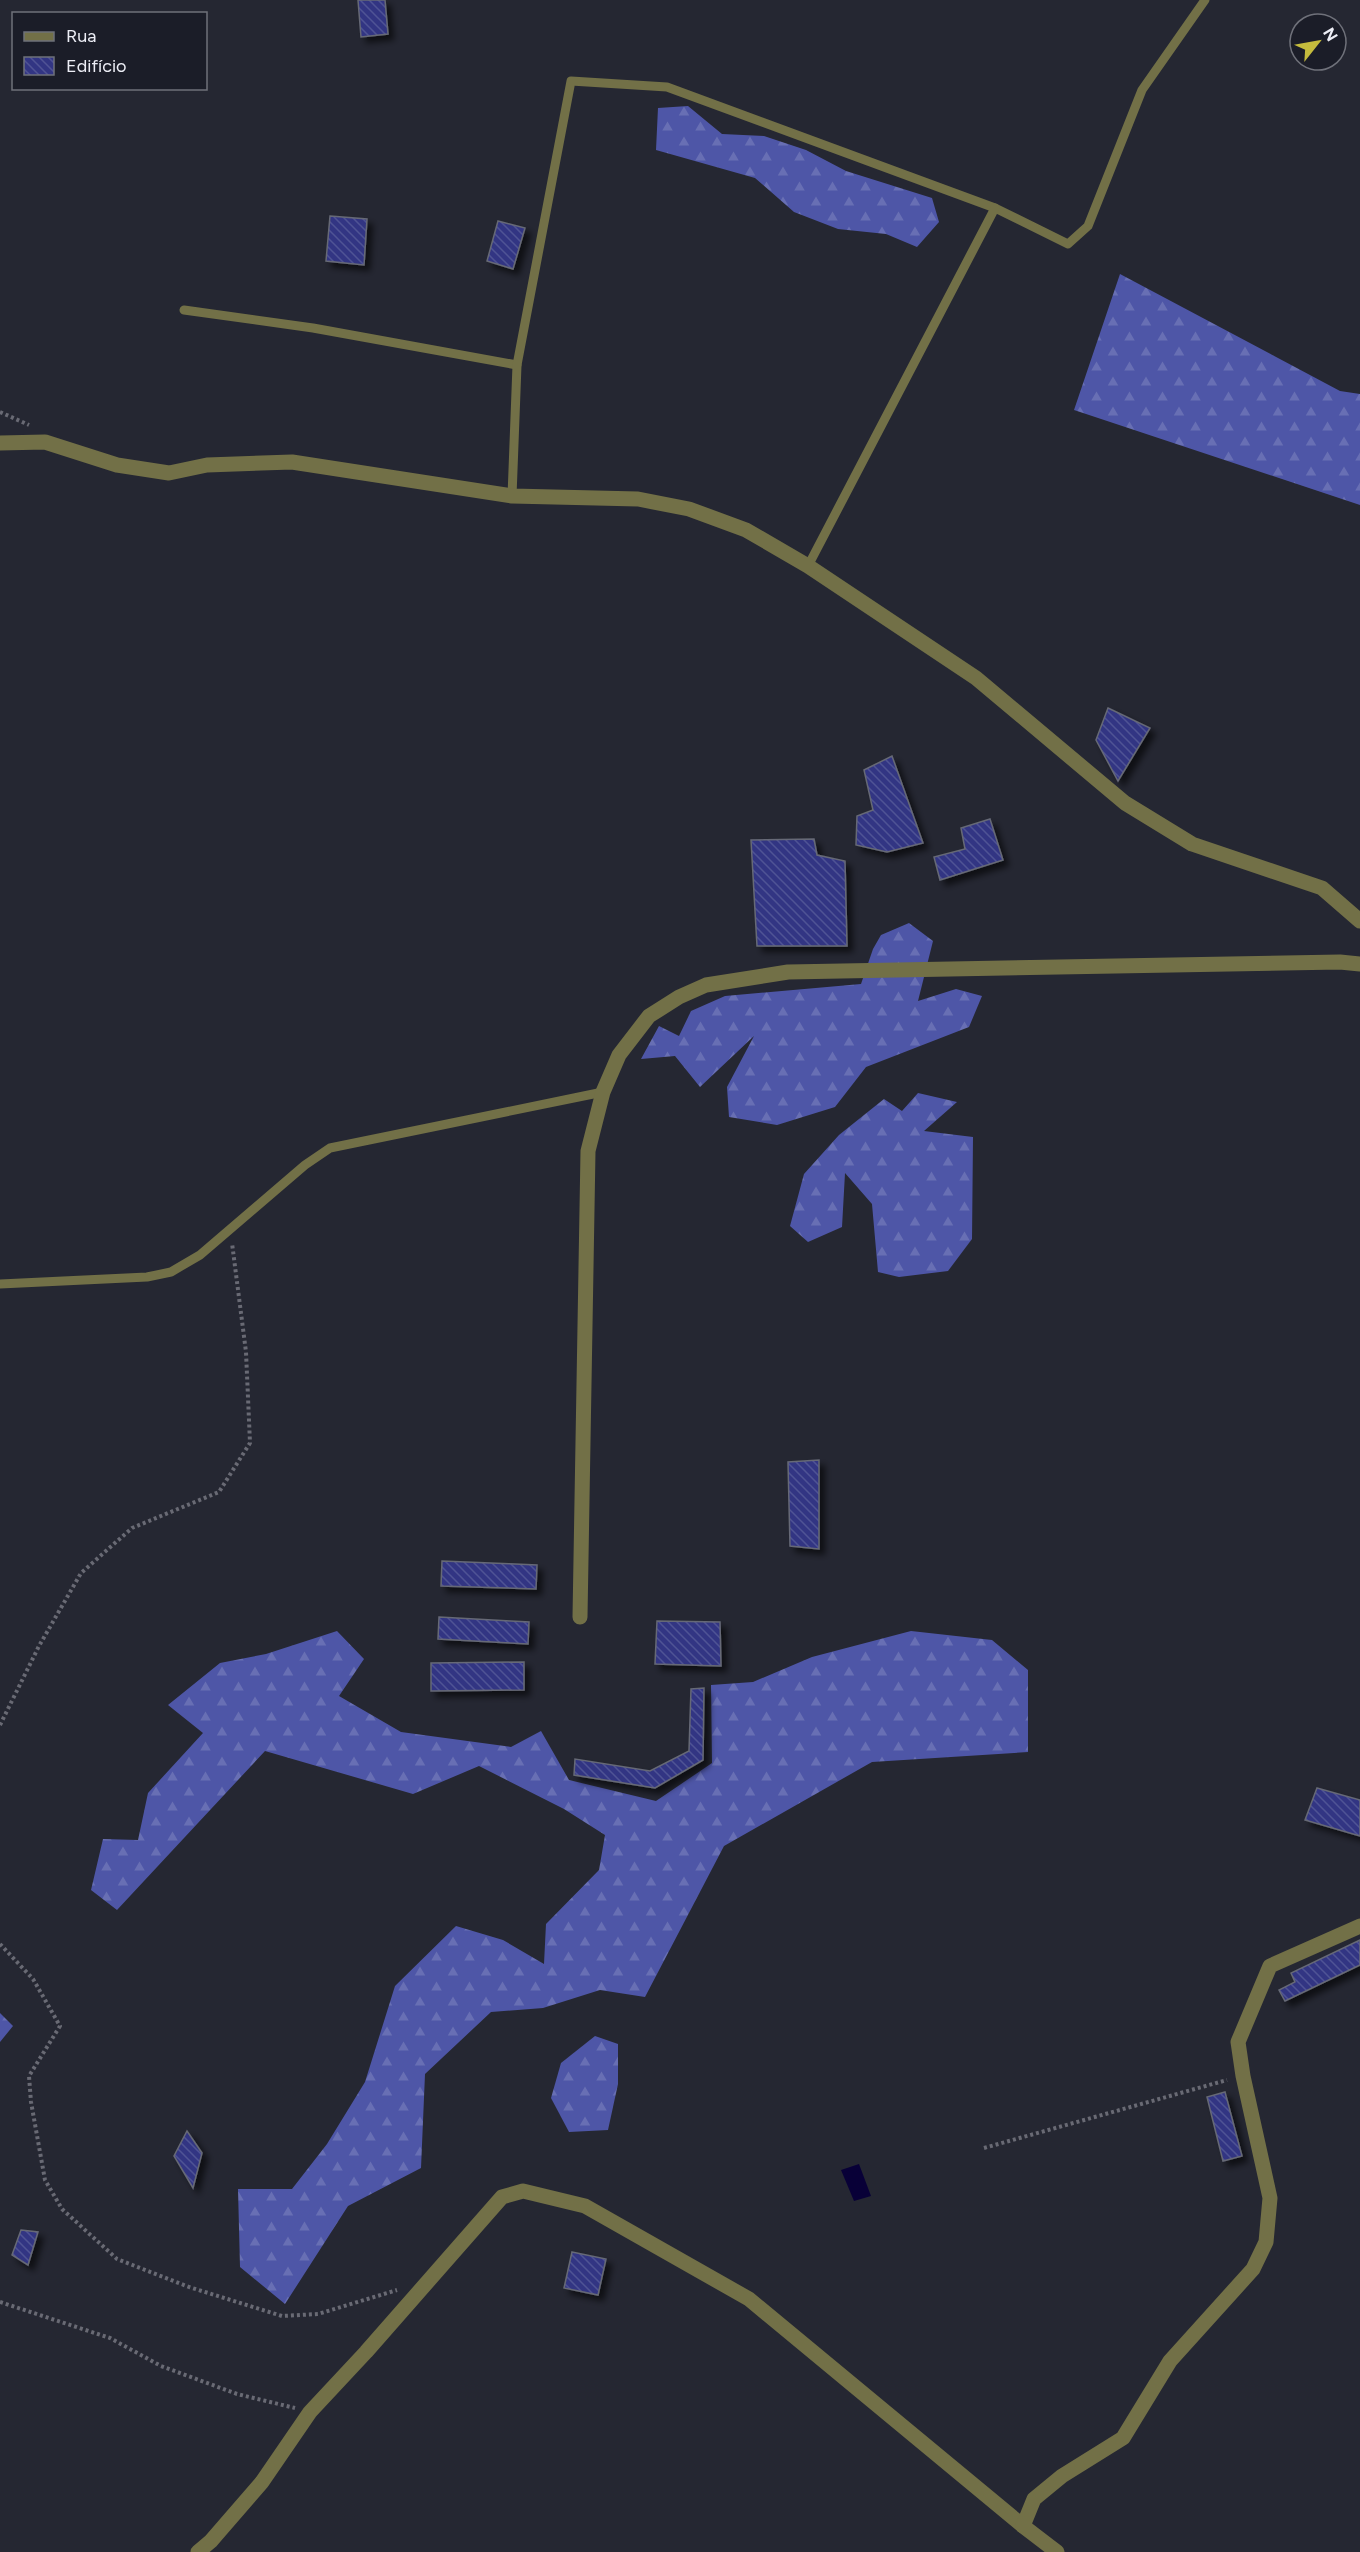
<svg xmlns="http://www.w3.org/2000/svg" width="1360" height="2552" font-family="Figtree,sans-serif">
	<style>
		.forest { fill: url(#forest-firs) }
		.water { fill: #080037 }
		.building { fill: url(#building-back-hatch); stroke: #666976; stroke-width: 1.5; filter: url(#shadow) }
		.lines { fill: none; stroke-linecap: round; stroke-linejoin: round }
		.path { stroke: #696a74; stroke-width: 4; stroke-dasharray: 3 3; stroke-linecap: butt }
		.service { stroke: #727047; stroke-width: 9 }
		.minor { stroke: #727047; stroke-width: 15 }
	</style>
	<defs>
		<pattern id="forest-firs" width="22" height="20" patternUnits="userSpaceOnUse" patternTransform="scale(1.5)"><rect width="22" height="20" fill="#4e56a7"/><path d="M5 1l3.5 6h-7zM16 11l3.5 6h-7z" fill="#686fb4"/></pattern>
		<pattern id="building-back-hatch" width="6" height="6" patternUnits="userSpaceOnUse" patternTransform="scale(1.5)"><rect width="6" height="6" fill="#323583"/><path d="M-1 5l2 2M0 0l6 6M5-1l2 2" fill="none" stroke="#505395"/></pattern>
		<filter id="shadow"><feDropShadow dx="5.5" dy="5.5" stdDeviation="3" flood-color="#0009"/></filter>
	</defs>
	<rect width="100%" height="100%" fill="#252732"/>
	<!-- forest -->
	<g class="forest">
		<polygon points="688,106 722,134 764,136 806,150 846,171 932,198 939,222 917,247 886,234 838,229 794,212 755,178 656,150 658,108"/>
		<polygon points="1120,274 1340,391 1360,394 1360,505 1074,410"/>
		<polygon points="909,923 933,941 918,1001 956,989 982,996 969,1027 866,1067 835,1107 777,1125 729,1117 727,1087 754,1036 700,1087 675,1056 641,1059 659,1026 679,1036 691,1011 725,996 861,984 873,949 881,935"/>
		<polygon points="918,1093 957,1102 924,1131 973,1137 972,1239 948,1271 899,1277 878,1272 872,1204 845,1173 842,1227 808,1242 790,1226 804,1174 839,1135 884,1099 902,1111"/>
		<polygon points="337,1631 364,1659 339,1696 401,1732 511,1747 541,1731 569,1780 656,1801 712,1763 711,1685 753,1682 812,1657 911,1631 992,1640 1028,1670 1028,1752 872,1762 724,1846 645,1997 600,1990 543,2008 491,2012 425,2074 421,2168 348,2206 285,2304 240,2267 238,2189 292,2189 327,2144 365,2082 395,1986 456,1926 503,1940 544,1964 546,1924 599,1870 605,1835 564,1809 479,1766 413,1794 265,1751 117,1910 91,1890 103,1839 138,1840 148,1793 203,1733 168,1705 220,1663 266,1654"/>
		<polygon points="0,2013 13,2026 0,2042"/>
		<polygon points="595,2036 618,2044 618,2084 608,2130 569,2132 551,2098 561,2063"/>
	</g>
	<!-- water -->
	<polygon class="water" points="859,2164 871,2196 854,2201 841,2170"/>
	<!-- building -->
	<g class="building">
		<polygon points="358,0 385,0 388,34 361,37"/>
		<polygon points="330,216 367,219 364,265 326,261"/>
		<polygon points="498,221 525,228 513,269 487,261"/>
		<polygon points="1108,708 1150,728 1118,781 1096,740"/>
		<polygon points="892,756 923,843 887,852 856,845 857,816 873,810 864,770"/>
		<polygon points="990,819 1003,860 940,880 934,857 965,849 961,828"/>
		<polygon points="814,839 817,855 845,861 847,946 757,946 751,840"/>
		<polygon points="819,1460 819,1549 790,1546 788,1462"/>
		<polygon points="442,1561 537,1565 536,1589 441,1586"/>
		<polygon points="439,1617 529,1622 528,1644 438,1639"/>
		<polygon points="657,1621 720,1622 721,1666 655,1664"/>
		<polygon points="524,1662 524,1690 431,1691 431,1663"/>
		<polygon points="704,1688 703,1760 655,1788 574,1775 575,1759 650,1771 689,1751 691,1689"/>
		<polygon points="1317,1788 1360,1800 1360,1836 1305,1820"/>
		<polygon points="1360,1940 1360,1965 1285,2001 1279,1990 1295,1982 1291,1973"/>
		<polygon points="1225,2092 1242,2156 1223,2161 1207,2097"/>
		<polygon points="187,2131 202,2153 193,2188 174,2156"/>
		<polygon points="21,2230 38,2232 28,2265 12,2255"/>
		<polygon points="572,2252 606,2259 598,2295 564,2288"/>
	</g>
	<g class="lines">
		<!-- path -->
		<g class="path">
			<polyline points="0,412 29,425"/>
			<polyline points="0,1725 39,1646 81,1573 132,1528 219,1492 250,1443 246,1352 232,1243"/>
			<polyline points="0,1944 33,1979 60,2026 29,2076 31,2102 45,2180 62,2209 117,2259 189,2287 282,2316 318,2314 397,2290"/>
			<polyline points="984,2148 1227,2080"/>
			<polyline points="0,2302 110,2338 161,2366 237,2394 295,2408"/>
		</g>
		<!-- service -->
		<g class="service">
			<polyline points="184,310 313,328 517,365"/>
			<polyline points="512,496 517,365 571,81 667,87 995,208 1068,244 1088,226 1142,90 1205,0"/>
			<polyline points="808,566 995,208"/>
			<polyline points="0,1284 147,1277 171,1272 200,1255 305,1165 330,1148 603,1092"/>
		</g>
		<!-- minor -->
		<g class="minor">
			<polyline points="0,443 45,442 117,465 169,473 207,465 292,462 512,496 638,499 689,509 746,530 808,566 976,678 1125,803 1192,844 1322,888 1360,921"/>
			<polyline points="580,1617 588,1151 603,1092 619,1055 649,1016 679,997 706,985 788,972 1340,962 1360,964"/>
			<polyline points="198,2552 211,2541 262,2482 310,2412 366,2352 502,2197 523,2191 585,2206 749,2299 1023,2526"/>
			<polyline points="1057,2552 1023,2526 1034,2499 1062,2476 1123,2438 1170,2361 1253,2269 1266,2242 1270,2198 1243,2076 1238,2042 1270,1966 1360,1926"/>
		</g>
	</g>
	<!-- legend -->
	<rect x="12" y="12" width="195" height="78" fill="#1b1d28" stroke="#6f717a" stroke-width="1.5"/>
	<rect x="24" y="32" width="30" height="9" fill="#727047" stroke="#6f717a" stroke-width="1.5"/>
	<text x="66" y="42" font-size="18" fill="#edeef6">Rua</text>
	<rect x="24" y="57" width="30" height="18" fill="url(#building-back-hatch)" stroke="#6f717a" stroke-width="1.5"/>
	<text x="66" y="72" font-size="18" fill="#edeef6">Edifício</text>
	<!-- north arrow -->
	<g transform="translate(1318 42) rotate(59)"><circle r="28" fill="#1b1d28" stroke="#6f717a" stroke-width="1.5"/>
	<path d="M0-4.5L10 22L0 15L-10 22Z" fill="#c5bc3d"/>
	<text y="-9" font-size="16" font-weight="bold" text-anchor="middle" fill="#edeef6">N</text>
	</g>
</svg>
